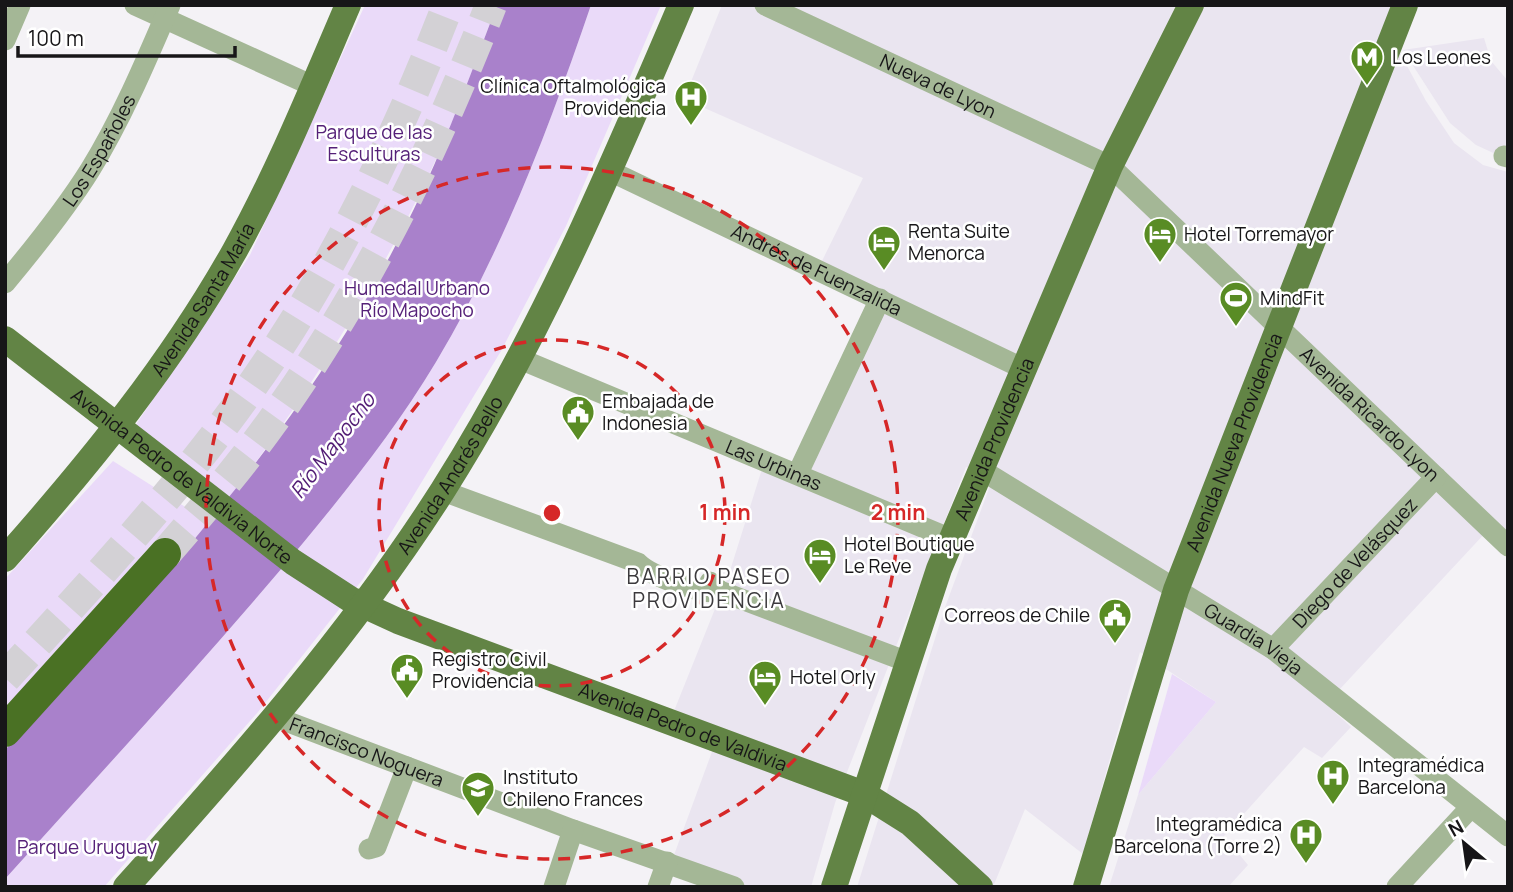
<svg xmlns="http://www.w3.org/2000/svg" width="1513" height="892" font-family="Manrope,sans-serif">
	<style>
		.built { fill: #eae5f0 }
		.green { fill: #eadaf9 }
		.water { fill: #a981cb }
		.lines { fill: none; stroke-linecap: round; stroke-linejoin: round }
		.highway-tunnel { stroke: #d3d1d5; stroke-width: 32; stroke-dasharray: 32 16; stroke-linecap: butt }
		.minor { stroke: #a4b796; stroke-width: 21 }
		.major { stroke: #628445; stroke-width: 26 }
		.highway { stroke: #4a7124; stroke-width: 32 }
		.ring { fill: none; stroke: #d62828; stroke-width: 3.5; stroke-dasharray: 12 9 }
		.labels { text-anchor: middle; dominant-baseline: central; stroke-width: 5; stroke-linejoin: round; paint-order: stroke }
		.poi-label { font-size: 19px; fill: #171618; stroke: #fff; text-anchor: start }
		.street-label { font-size: 19px; fill: #171618; stroke: #fff }
		.park-label { font-size: 19px; fill: #552078; stroke: #fff }
		.water-label { font-size: 21px; font-style: italic; fill: #511b74; stroke: #fff }
		.neighbourhood-label { font-size: 21px; letter-spacing: 2px; fill: #3c3a3d; stroke: #fff }
		.centre { fill: #d62828; stroke: #fff; stroke-width: 3.5 }
		.ring-label { font-size: 21px; text-anchor: middle; font-weight: bold; fill: #d62828; stroke: #fff; stroke-width: 5; stroke-linejoin: round; paint-order: stroke }
	</style>
	<rect width="100%" height="100%" fill="#f4f2f6"/>
	<!-- built -->
	<g class="built">
		<polygon points="722,5 1394,5 1386,27 1426,101 1454,143 1483,165 1508,172 1508,551 1487,531 1326,704 1351,727 1322,758 1304,747 1224,836 1248,865 1228,887 1109,887 1138,795 1216,702 1140,652 1083,854 1025,809 993,887 857,887 944,610 991,483 966,467 835,803 811,887 704,887 674,855 720,730 674,711 729,574 767,453 806,471 887,296 820,265 863,178 684,99"/>
		<polygon points="1484,38 1491,61 1508,81 1508,149 1502,157 1476,145 1450,123 1403,50"/>
	</g>
	<!-- green -->
	<g class="green">
		<path d="M365 5H497C476 59 457 115 432 168 377 285 308 394 230 497L137 429V423L250 255Z"/>
		<path d="M591 5H661L566 226 501 351 363 579 258 712 104 887H5V879C105 768 207 658 303 543 351 485 397 427 436 362 503 250 549 128 591 5Z"/>
		<polygon points="113,461 209,522 174,562 153,543 5,708 5,579"/>
		<polygon points="1172,674 1216,702 1138,795"/>
	</g>
	<!-- water -->
	<path class="water" d="M497 5H591C549 128 503 250 436 362 397 427 351 485 303 543 207 658 105 768 5 879V750C97 648 194 548 275 437 337 354 394 258 435 163 457 111 477 58 497 5Z"/>
	<g class="lines">
		<!-- highway-tunnel -->
		<g class="highway-tunnel">
			<path d="M165 554C202 511 239 468 272 422 364 294 434 152 491 5"/>
			<path d="M5 678C106 568 210 456 290 329 354 227 405 117 448 5"/>
		</g>
		<!-- minor -->
		<g class="minor">
			<polyline points="135,5 313,86"/>
			<path id="s1" d="M765 5 1110 166 1508 546"/>
			<polyline points="5,40 20,5"/>
			<polyline points="1504,156 1508,157"/>
			<path id="s2" d="M610 171 1024 369"/>
			<path id="s3" d="M5 283C35 247 65 210 90 170 122 118 146 61 170 5"/>
			<path id="s4" d="M520 359 951 539"/>
			<path id="s5" d="M980 469 1273 649 1508 836"/>
			<polyline points="798,473 880,299"/>
			<path d="M443 491 638 563C650 576 704 596 720 591"/>
			<polyline points="710,582 720,591 908,662"/>
			<path id="s6" d="M1273 649 1436 477"/>
			<path id="s7" d="M275 717 573 830 734 887"/>
			<polyline points="369,849 376,847 407,767"/>
			<polyline points="554,887 573,830"/>
			<polyline points="658,887 667,862"/>
			<polyline points="1397,887 1471,807"/>
		</g>
		<!-- major -->
		<g class="major">
			<path id="s8" d="M5 339 293 562 350 599 398 621 864 794 910 823 980 887"/>
			<path id="s9" d="M5 559C90 463 171 364 234 252 278 173 312 89 348 5"/>
			<path id="s10" d="M126 887C239 761 352 633 443 490 540 337 610 171 681 5"/>
			<path id="s11" d="M834 887 939 569 1110 166 1191 5"/>
			<path id="s12" d="M1086 887 1176 590 1405 5"/>
		</g>
		<!-- highway -->
		<polyline class="highway" points="5,731 165,554"/>
	</g>
	<!-- distance rings -->
	<g class="ring">
		<circle cx="552" cy="513" r="173"/>
		<circle cx="552" cy="513" r="346"/>
	</g>
	<!-- icons -->
	<defs>
		<symbol id="metro-pin" viewBox="-11 -11 22 30"><path d="M0 17L-7.5 6A9.5 9.5 0 1 1 7.5 6Z" fill="#598c24" stroke="#fff"/><path d="M-5.5 5V-5H-3L0 0L3-5H5.5V5H3V-.5L0 4L-3-.5V5Z" fill="#fff"/></symbol>
		<symbol id="hospital-pin" viewBox="-11 -11 22 30"><path d="M0 17L-7.5 6A9.5 9.5 0 1 1 7.5 6Z" fill="#598c24" stroke="#fff"/><path d="M-5-5h3v3.5h4V-5h3V5h-3V1.5h-4V5h-3Z" fill="#fff"/></symbol>
		<symbol id="hotel-pin" viewBox="-11 -11 22 30"><path d="M0 17L-7.5 6A9.5 9.5 0 1 1 7.5 6Z" fill="#598c24" stroke="#fff"/><path d="M-6-4.5h1.5V1H6V5H4.5V3h-9V5H-6ZM-4 0a1.8 1.8 0 1 1 3.6 0ZM.5 0V-2.5h3Q6-2.5 6 0Z" fill="#fff"/></symbol>
		<symbol id="stadium-pin" viewBox="-11 -11 22 30"><path d="M0 17L-7.5 6A9.5 9.5 0 1 1 7.5 6Z" fill="#598c24" stroke="#fff"/><path d="M0-5a6.5 5 0 1 0 0 10a6.5 5 0 1 0 0-10ZM-3.5-1.8h7v3.6h-7Z" fill="#fff"/></symbol>
		<symbol id="civic-pin" viewBox="-11 -11 22 30"><path d="M0 17L-7.5 6A9.5 9.5 0 1 1 7.5 6Z" fill="#598c24" stroke="#fff"/><path d="M-.6-6.5H3V-4.5H.6V-3L4-1V1h2V6H-6V1h2V-1L-.6-3ZM-1.2 2.5V6h2.4V2.5Z" fill="#fff"/></symbol>
		<symbol id="university-pin" viewBox="-11 -11 22 30"><path d="M0 17L-7.5 6A9.5 9.5 0 1 1 7.5 6Z" fill="#598c24" stroke="#fff"/><path d="M0-5L7-2L0 1L-7-2ZM-4 1L0 2.5L4 1V4Q0 6-4 4Z" fill="#fff"/></symbol>
	</defs>
	<g fill-rule="evenodd">
		<use href="#metro-pin" x="1348" y="38" width="38" height="52"/>
		<use href="#hospital-pin" x="672" y="78" width="38" height="52"/>
		<use href="#hotel-pin" x="1141" y="215" width="38" height="52"/>
		<use href="#hotel-pin" x="865" y="223" width="38" height="52"/>
		<use href="#stadium-pin" x="1217" y="279" width="38" height="52"/>
		<use href="#civic-pin" x="559" y="393" width="38" height="52"/>
		<use href="#hotel-pin" x="801" y="536" width="38" height="52"/>
		<use href="#civic-pin" x="1096" y="596" width="38" height="52"/>
		<use href="#civic-pin" x="388" y="651" width="38" height="52"/>
		<use href="#hotel-pin" x="746" y="658" width="38" height="52"/>
		<use href="#hospital-pin" x="1314" y="757" width="38" height="52"/>
		<use href="#university-pin" x="459" y="769" width="38" height="52"/>
		<use href="#hospital-pin" x="1287" y="816" width="38" height="52"/>
	</g>
	<g class="labels">
		<!-- poi labels -->
		<g class="poi-label">
			<text x="1392" y="57">Los Leones</text>
			<text x="666" y="86" text-anchor="end">Clínica Oftalmológica<tspan x="666" dy="22">Providencia</tspan></text>
			<text x="908" y="231">Renta Suite<tspan x="908" dy="22">Menorca</tspan></text>
			<text x="1184" y="234">Hotel Torremayor</text>
			<text x="1260" y="298">MindFit</text>
			<text x="602" y="401">Embajada de<tspan x="602" dy="22">Indonesia</tspan></text>
			<text x="844" y="544">Hotel Boutique<tspan x="844" dy="22">Le Reve</tspan></text>
			<text x="1090" y="615" text-anchor="end">Correos de Chile</text>
			<text x="432" y="659">Registro Civil<tspan x="432" dy="22">Providencia</tspan></text>
			<text x="790" y="677">Hotel Orly</text>
			<text x="1358" y="765">Integramédica<tspan x="1358" dy="22">Barcelona</tspan></text>
			<text x="503" y="777">Instituto<tspan x="503" dy="22">Chileno Frances</tspan></text>
			<text x="1282" y="824" text-anchor="end">Integramédica<tspan x="1282" dy="22">Barcelona (Torre 2)</tspan></text>
		</g>
		<!-- street labels -->
		<g class="street-label">
			<text stroke="none"><textPath href="#s1" startOffset="191">Nueva de Lyon</textPath></text>
			<text stroke="none"><textPath href="#s3" startOffset="163">Los Españoles</textPath></text>
			<text stroke="none"><textPath href="#s2" startOffset="229">Andrés de Fuenzalida</textPath></text>
			<text stroke="none"><textPath href="#s9" startOffset="327">Avenida Santa María</textPath></text>
			<text stroke="none"><textPath href="#s1" startOffset="740">Avenida Ricardo Lyon</textPath></text>
			<text stroke="none"><textPath href="#s11" startOffset="476">Avenida Providencia</textPath></text>
			<text stroke="none"><textPath href="#s12" startOffset="469">Avenida Nueva Providencia</textPath></text>
			<text stroke="none"><textPath href="#s4" startOffset="275">Las Urbinas</textPath></text>
			<text stroke="none"><textPath href="#s10" startOffset="525">Avenida Andrés Bello</textPath></text>
			<text stroke="none"><textPath href="#s8" startOffset="224">Avenida Pedro de Valdivia Norte</textPath></text>
			<text stroke="none"><textPath href="#s6" startOffset="119">Diego de Velásquez</textPath></text>
			<text stroke="none"><textPath href="#s5" startOffset="322">Guardia Vieja</textPath></text>
			<text stroke="none"><textPath href="#s8" startOffset="789">Avenida Pedro de Valdivia</textPath></text>
			<text stroke="none"><textPath href="#s7" startOffset="98">Francisco Noguera</textPath></text>
		</g>
		<!-- park labels -->
		<g class="park-label">
			<text x="374" y="132">Parque de las<tspan x="374" dy="22">Esculturas</tspan></text>
			<text x="417" y="288">Humedal Urbano<tspan x="417" dy="22">Río Mapocho</tspan></text>
			<text x="87" y="847">Parque Uruguay</text>
		</g>
		<!-- water labels -->
		<g class="water-label">
			<text transform="translate(332 445) rotate(-53)">Río Mapocho</text>
		</g>
		<!-- neighbourhood labels -->
		<g class="neighbourhood-label">
			<text x="709" y="576">BARRIO PASEO<tspan x="709" dy="24">PROVIDENCIA</tspan></text>
		</g>
	</g>
	<circle cx="552" cy="513" r="10" class="centre"/>
	<g class="ring-label">
		<text x="725" y="520">1 min</text>
		<text x="898" y="520">2 min</text>
	</g>
	<!-- border -->
	<rect width="1513" height="892" fill="none" stroke="#171618" stroke-width="14"/>
	<!-- north arrow -->
	<g transform="translate(1464 843) rotate(331)" stroke="#ffffff" stroke-width="5" paint-order="stroke">
	<path d="M0-5L12 26L0 18L-12 26Z" fill="#171618"/>
	<text y="-10" font-size="19" font-weight="bold" text-anchor="middle" fill="#171618">N</text>
	</g>
	<!-- scale -->
	<path d="M18 46v10h217v-10" fill="none" stroke="#171618" stroke-width="3.5"/>
	<text x="28" y="46" font-size="21" fill="#171618" stroke="#ffffff" stroke-width="5" paint-order="stroke">100 m</text>
</svg>
